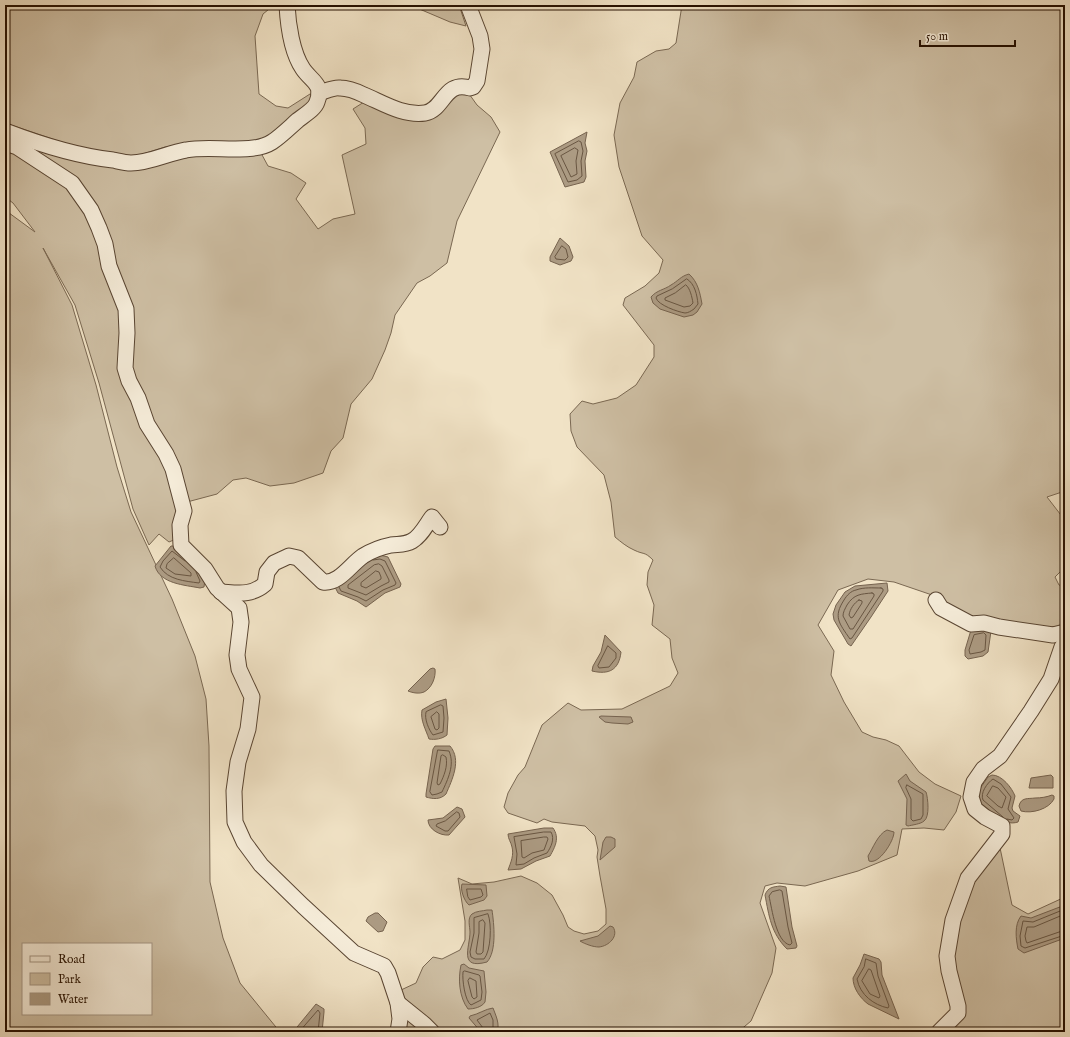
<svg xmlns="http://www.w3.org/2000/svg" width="1070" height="1037" font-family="'IM FELL English',serif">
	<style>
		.green { fill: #cebfa4; stroke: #7a6852; fill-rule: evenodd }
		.water { fill: #ac9b83; stroke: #76634f }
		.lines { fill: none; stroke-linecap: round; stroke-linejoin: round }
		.shore { stroke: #695642; stroke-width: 1 }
		.street-casing { stroke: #594532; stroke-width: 17 }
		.street { stroke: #f6edda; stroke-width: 15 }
	</style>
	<rect width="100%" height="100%" fill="#f1e3c6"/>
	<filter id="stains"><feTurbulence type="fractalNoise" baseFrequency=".005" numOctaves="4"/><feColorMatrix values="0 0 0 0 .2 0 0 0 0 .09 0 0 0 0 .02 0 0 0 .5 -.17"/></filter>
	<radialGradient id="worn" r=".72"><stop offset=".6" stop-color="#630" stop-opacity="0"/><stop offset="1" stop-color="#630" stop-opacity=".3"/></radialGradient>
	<!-- green -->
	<g class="green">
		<polygon points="5,5 274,5 263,14 255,36 259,94 276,106 288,108 310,94 315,96 310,103 269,139 253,144 194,143 165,147 130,158 91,152 5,123"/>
		<polygon points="410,5 459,5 466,26 450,22"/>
		<path d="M682 5H1065V491L1047 497 1064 519 1065 567 1055 577 1059 585 1065 587V628L973 622 935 596 894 582 868 579 838 590 818 625 834 651 831 675 844 702 862 732 873 737 886 740 899 746 919 772 935 784 961 796 956 812 944 830 924 828 902 829 897 855 858 871 805 886 777 883 765 886 760 903 776 948 772 973 751 1021 738 1032H402L401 990 416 983 423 967 433 957 442 959 460 950 465 940V921L458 878 472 884 494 882 521 876 537 883 552 895 563 915 568 927 574 931 584 934 598 931 606 924V909L600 876 597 857 598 850 595 836 585 826 552 822 544 819 537 823 508 813 504 807 508 793 518 775 525 767 542 725 568 703 581 710 622 709 670 686 678 673 672 658 670 639 652 625 654 605 647 585 648 572 653 560C644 551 644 555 634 550 627 547 621 542 615 537L611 502 604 475 577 447 571 431 570 414 582 401 593 404 617 398 636 385 654 357V345L623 305 625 298 645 286 659 273 663 260 642 236 619 167 614 135 620 103 634 77 637 62 656 51 669 49 676 43Z"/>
		<path d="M467 91 477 105 491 117 500 132 457 221 447 263 430 276 417 283 395 315 391 333 385 350 372 379 351 404 343 438 331 451 323 473 294 483 270 486 246 478 233 480 217 494 187 502 176 539 169 542 159 534 149 545 133 509 99 383 75 305 43 248 72 305 96 385 117 467 131 512 172 599 195 656 206 699 209 746 210 882 223 938 240 983 280 1032H5V210L35 232 13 203 5 197V134L86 161 261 153 268 166 291 173 306 183 296 199 318 229 333 219 355 214 342 155 366 144 365 128 353 109 364 102 402 117 447 96ZM23 944H151V1014H23Z"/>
		<polygon points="999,843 1012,905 1028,914 1065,897 1065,1032 946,1032 958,1023 952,956 956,922 974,878"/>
	</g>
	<!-- water -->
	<g class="water">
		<polygon points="587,132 585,143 587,151 585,161 586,177 584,182 565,187 550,152"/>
		<polygon points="560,238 569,246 573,257 571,261 560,265 550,261 550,257"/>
		<path d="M689 274C698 282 700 293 702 304L697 312 693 315 684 317 660 309 653 303 651 297C657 290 664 290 671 285 678 281 681 276 689 274Z"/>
		<path d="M171 546H174C184 555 208 571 204 587L200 588C185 585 160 584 155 566Z"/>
		<polygon points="380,555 388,557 401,584 400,587 385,593 366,607 357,601 338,593 334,585 366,560"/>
		<polygon points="887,583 888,591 871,617 851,646 848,644 834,620 833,614 836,605 845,592 855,586"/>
		<polygon points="985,629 991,631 988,652 983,656 968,659 965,656 965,650 971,630"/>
		<path d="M605 635 621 652C619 670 609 675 592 671L593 666 601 652Z"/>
		<path d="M433 668 435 669C436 677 432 688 424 692 419 694 413 693 408 691L430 669Z"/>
		<path d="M446 699 448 718 447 735C442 739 435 740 429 739 426 730 420 720 422 710L436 702Z"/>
		<polygon points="601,716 631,717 633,722 628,724 612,723 605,722 599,717"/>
		<path d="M435 746H450C462 760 452 780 446 794 440 800 433 799 426 797V794L433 749Z"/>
		<path d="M906 774 910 781 926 792C928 798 930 817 924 821 921 824 912 825 908 826L906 825 907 799 898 781Z"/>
		<path d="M992 775C1002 775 1012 788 1015 796L1012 808 1013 811 1020 816 1018 822C1003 827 988 811 979 801V790L988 777Z"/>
		<polygon points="1051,775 1053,777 1053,788 1029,788 1031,778"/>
		<path d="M1052 795 1054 796V799C1049 809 1032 814 1021 811L1019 806C1021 797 1028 799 1035 798 1041 798 1047 797 1052 795Z"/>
		<path d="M457 807 462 809 465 817 449 835C440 836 428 829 428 820L443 818Z"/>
		<path d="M544 828H553C560 838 555 847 550 856L536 861 521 869 508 870C511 862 514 855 512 847 511 842 508 839 508 834Z"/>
		<path d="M887 830 894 832C894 841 879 865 869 861L868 856C873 848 878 834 887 830Z"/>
		<polygon points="606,837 611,837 615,839 615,847 600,860 603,842"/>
		<path d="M462 884 486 885 487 896 484 900 469 905C464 901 460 889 462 884Z"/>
		<path d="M780 886 786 887 792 927 797 946 796 948 787 949C771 933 769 916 765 895 768 887 773 887 780 886Z"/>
		<path d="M1065 905V938L1024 953 1018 949C1016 939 1014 925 1021 916L1031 918Z"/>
		<path d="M487 910H492C494 924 497 951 487 962 458 970 470 947 470 932 470 927 467 918 472 914 476 911 483 911 487 910Z"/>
		<polygon points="375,913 378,913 387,922 383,931 378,932 366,921 368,917"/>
		<path d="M610 926 613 927C619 936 609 946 599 947 593 947 585 944 580 941L598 936Z"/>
		<path d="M864 954 879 959 881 962 882 975 899 1019 868 1004C860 998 853 988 853 978L860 965Z"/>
		<path d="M464 964 469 968 484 971 486 992 485 1002C482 1007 474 1009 468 1009 459 997 458 979 461 965Z"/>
		<polygon points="316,1004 324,1009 324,1012 322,1032 293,1032"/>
		<path d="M493 1008C496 1016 500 1024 497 1032H481L469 1018 470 1016C479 1014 485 1009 493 1008Z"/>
	</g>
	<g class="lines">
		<!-- shore -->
		<g class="shore">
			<polygon points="579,141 581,142 583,151 581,161 582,176 577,180 568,182 555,154"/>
			<polygon points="575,148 578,150 576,161 577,174 571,177 561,156"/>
			<polygon points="562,246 566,249 568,257 565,260 556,259 555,257"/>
			<path d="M687 279C695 284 697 295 698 304L694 309C691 311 688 313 685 313 678 312 658 305 656 298L657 296 672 289Z"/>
			<path d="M686 285C690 288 692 297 693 303L690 306 684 307 665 300V298L675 293Z"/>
			<polygon points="174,558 191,573 191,576 175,574 166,568 167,564"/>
			<path d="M185 561 172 551 163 561 160 567C168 580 185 581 199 583L200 581 196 572"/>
			<polygon points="379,564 382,566 389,580 389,582 381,586 366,595 348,588 348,585 374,565"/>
			<polygon points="376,571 379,572 381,577 381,579 366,588 361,586 361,583"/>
			<polyline points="339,587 341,591 358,597 366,601 383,590 395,585 396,583 385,561 380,559 373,560"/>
			<path d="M881 588 883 589V591L852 638 850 639C839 623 833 617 844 600 847 595 851 591 856 590 864 587 873 588 881 588Z"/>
			<path d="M872 593 874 594V596L853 629H850L843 616C843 612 845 609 847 605 854 594 861 594 872 593Z"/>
			<path d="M859 600 862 601V603L853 617 851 618 849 615C850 609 854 603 859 600Z"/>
			<polygon points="984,633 986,635 985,650 981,652 970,654 969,650 974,635"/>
			<polygon points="608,646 616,653 616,658 609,667 599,668 598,666"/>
			<path d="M441 705 443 706 444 718 443 732 433 735C429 730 424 719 426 712Z"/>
			<polygon points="437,712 439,714 439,728 437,730 435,729 431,717"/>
			<path d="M438 750 449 751C455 765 448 779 442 792L437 794 432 795 430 792Z"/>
			<path d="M443 755 446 757C448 766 444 776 440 784L438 785 437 783 441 756Z"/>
			<polygon points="907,785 923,794 923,815 921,819 913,821 911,819 911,799 906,788"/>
			<polygon points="993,786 998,788 1006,797 1002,808 998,806 987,796"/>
			<polygon points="457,812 459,813 460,817 448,831 445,831 436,826 437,824 445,821"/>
			<path d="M1003 817 983 800C980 793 987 783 993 779L1001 784 1011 797 1008 809 1014 818 1012 820 1007 819"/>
			<path d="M544 832H551C555 839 551 847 547 853L534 858 524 864 516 865 517 854 514 837Z"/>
			<polygon points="544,837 547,837 548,839 544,850 532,853 524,858 522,857 521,841"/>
			<polygon points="467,889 481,889 483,895 481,897 470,900 468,897"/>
			<path d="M780 890 782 891 788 927 792 943 790 945C776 942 772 909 769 896L772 892Z"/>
			<polyline points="1065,909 1033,922 1023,921 1020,936 1021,946 1025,948 1065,935"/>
			<path d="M488 914C492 924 491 951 484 959H475L471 957 470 952 474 933V918Z"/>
			<polyline points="1065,914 1034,927 1027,927 1025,936 1026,941 1027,943 1065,930"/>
			<polygon points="483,920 485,923 483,952 481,954 477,954 476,952 479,933 479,922"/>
			<path d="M866 959 876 963 878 976 889 1006 888 1008C874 1005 860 995 857 979L864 967Z"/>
			<polygon points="869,969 871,970 880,996 879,998 870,994 862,981"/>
			<path d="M465 971 479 975 480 976 482 992 481 1000 471 1005C465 1001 462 980 463 972Z"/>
			<polygon points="470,978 476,981 477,997 474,999 472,997 468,981"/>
			<polyline points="299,1032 318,1010 320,1013 318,1032"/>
			<polyline points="484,1032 483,1028 477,1020 490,1013 493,1020 493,1032"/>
		</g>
		<defs>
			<g id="street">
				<path d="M319 93C326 91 334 87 340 88 349 88 356 91 364 95 383 103 403 116 425 113 444 110 444 80 470 88L473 87 477 81 482 49 480 36 468 5"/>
				<path d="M5 131C39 144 76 156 113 160 118 161 125 163 131 163 150 163 168 153 186 150 212 145 252 155 272 142 281 136 290 127 298 120 303 116 315 109 317 102 324 84 311 81 303 69 292 53 288 24 287 5"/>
				<polyline points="5,143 17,147 72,183 91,210 99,228 105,244 109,266 126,309 127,333 125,368 129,381 138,398 147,424 166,454 173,469 184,511 180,525 181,545 205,569 217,588 239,608 241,622 237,655 239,669 252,697 248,729 238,762 234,791 235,822 244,842 261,865 303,906 354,953 384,966 388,973 398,1003 400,1019 398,1032"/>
				<path d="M221 592C238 593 251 596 265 584L267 572 274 563 289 556 298 558 323 582C339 584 350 565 363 556 371 551 381 547 391 545 399 544 405 545 412 541 421 536 426 525 432 517L440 527"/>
				<polyline points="936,600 941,608 971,624 984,623 999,627 1053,635 1065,632"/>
				<polyline points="398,1003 424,1024 432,1032"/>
				<polyline points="939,1032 958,1013 958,1006 949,971 947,956 953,920 968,878 1002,834 1002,826 985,817 975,809 971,797 974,782 983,769 1000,756 1031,711 1051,679 1062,647 1065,643"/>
			</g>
		</defs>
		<!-- street casing -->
		<use href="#street" class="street-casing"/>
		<!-- street -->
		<use href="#street" class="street"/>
	</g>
	<!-- margin -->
	<rect width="1070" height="1037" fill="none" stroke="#f1e3c6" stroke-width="20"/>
	<rect x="6" y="6" width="1058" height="1025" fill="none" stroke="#261000" stroke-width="2"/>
	<rect x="10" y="10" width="1050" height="1017" fill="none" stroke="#261000"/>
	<!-- legend -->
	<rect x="22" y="943" width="130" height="72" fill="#f6edda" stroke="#a39583"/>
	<rect x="30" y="956" width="20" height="6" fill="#f6edda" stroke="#a39583"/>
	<text x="58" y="963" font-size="12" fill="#261000">Road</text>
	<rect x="30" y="973" width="20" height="12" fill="#cebfa4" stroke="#a39583"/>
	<text x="58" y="983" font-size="12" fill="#261000">Park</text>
	<rect x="30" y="993" width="20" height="12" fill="#ac9b83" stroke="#a39583"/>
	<text x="58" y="1003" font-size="12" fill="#261000">Water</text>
	<!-- scale -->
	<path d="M920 40v6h95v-6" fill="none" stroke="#261000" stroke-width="2"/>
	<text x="926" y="40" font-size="12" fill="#261000" stroke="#f6edda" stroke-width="3" paint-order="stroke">50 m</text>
	<rect width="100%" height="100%" filter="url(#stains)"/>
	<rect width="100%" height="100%" fill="url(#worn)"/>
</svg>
